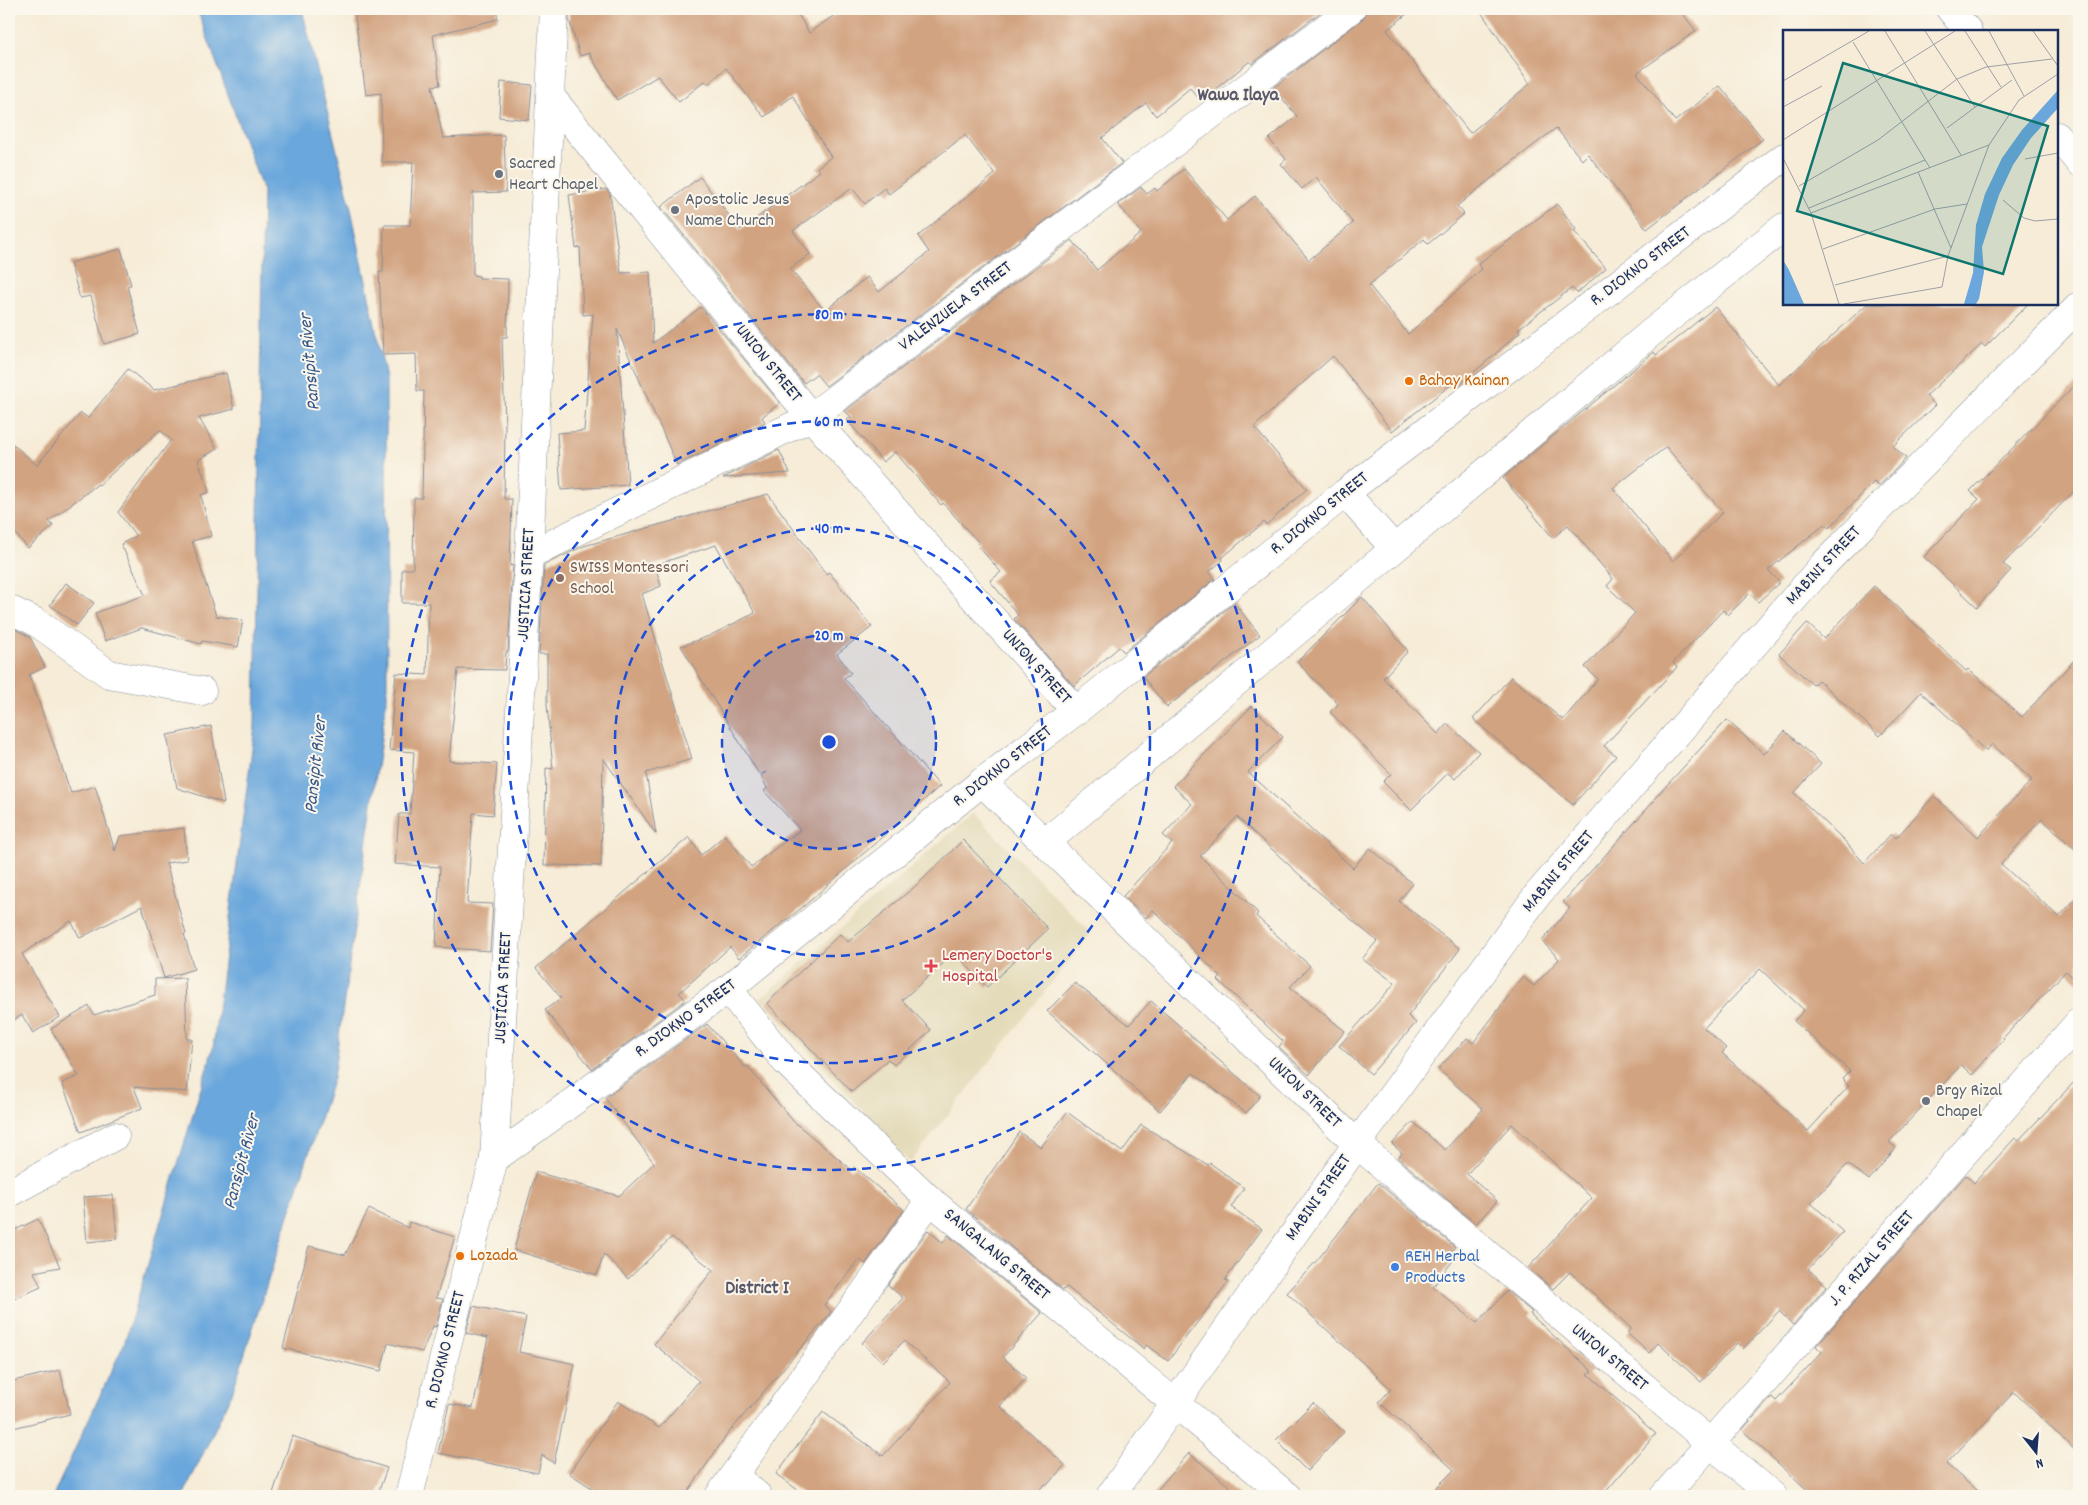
<svg xmlns="http://www.w3.org/2000/svg" width="2088" height="1505" font-family="Dekko,sans-serif">
	<style>
		.built { fill: #e4dbba }
		.water { fill: #6ba7dc; stroke: #436b9d }
		.building { fill: #d1a380; fill-rule: evenodd }
		.lines { fill: none; stroke-linecap: round; stroke-linejoin: round }
		.street-casing { stroke: #888e9a; stroke-width: 29 }
		.street { stroke: #fff; stroke-width: 28 }
		.ring { fill: none; stroke: #1d4ed8; stroke-width: 2.5; stroke-dasharray: 9 6 }
		.worship-dot { fill: #6b7280; stroke: #fbf7ec; stroke-width: 2 }
		.food-dot { fill: #e8710a; stroke: #fbf7ec; stroke-width: 2 }
		.education-dot { fill: #8d6e63; stroke: #fbf7ec; stroke-width: 2 }
		.health-dot { fill: #e0444e; stroke: #fbf7ec; stroke-width: 2 }
		.shop-dot { fill: #3f7fe0; stroke: #fbf7ec; stroke-width: 2 }
		.labels { text-anchor: middle; dominant-baseline: central; stroke-width: 4; stroke-linejoin: round; paint-order: stroke }
		.worship-label { font-size: 18px; fill: #5b616d; stroke: #fbf7ec; text-anchor: start }
		.street-label { font-size: 18px; fill: #1b2f5e; stroke: #fbf7ec }
		.food-label { font-size: 18px; fill: #c56008; stroke: #fbf7ec; text-anchor: start }
		.education-label { font-size: 18px; fill: #785e54; stroke: #fbf7ec; text-anchor: start }
		.health-label { font-size: 18px; fill: #be3a42; stroke: #fbf7ec; text-anchor: start }
		.shop-label { font-size: 18px; fill: #366cbe; stroke: #fbf7ec; text-anchor: start }
		.neighbourhood-label { font-size: 19px; font-weight: bold; fill: #5b586a; stroke: #fbf7ec }
		.water-label { font-size: 19px; font-style: italic; fill: #37598a; stroke: #fbf7ec }
		.inset-road { fill: none; stroke: #9ea0a7; stroke-width: 1 }
		.view { fill: #0f766e; fill-opacity: 0.15; stroke: #0f766e; stroke-width: 2.5 }
		.inset-edge { fill: none; stroke: #1b2f5e; stroke-width: 2.5 }
		.centre { fill: #1d4ed8; stroke: #fbf7ec; stroke-width: 2.5 }
		.ring-label { font-size: 15px; text-anchor: middle; font-weight: bold; fill: #1d4ed8; stroke: #fbf7ec; stroke-width: 4; stroke-linejoin: round; paint-order: stroke }
	</style>
	<rect width="100%" height="100%" fill="#fbf7ec"/>
	<filter id="ink" filterUnits="userSpaceOnUse"><feTurbulence type="fractalNoise" baseFrequency=".02" numOctaves="2"/><feDisplacementMap in="SourceGraphic" scale="10" xChannelSelector="R" yChannelSelector="G"/><feConvolveMatrix kernelMatrix="1 2 1 2 8 2 1 2 1" color-interpolation-filters="sRGB"/></filter>
	<filter id="wash" filterUnits="userSpaceOnUse"><feTurbulence type="fractalNoise" baseFrequency=".0096" numOctaves="4" result="noise"/><feDisplacementMap in="SourceGraphic" scale="20" xChannelSelector="R" yChannelSelector="G"/><feGaussianBlur stdDeviation="1.12" result="paint"/><feColorMatrix in="noise" values="0 0 0 0 0 0 0 0 0 0 0 0 0 0 0 0 0 1.4 0 .05"/><feComposite in="paint" operator="in"/></filter>
	<g filter="url(#wash)">
		<rect width="100%" height="100%" fill="#f6ecd7"/>
		<!-- built -->
		<polygon class="built" points="973,813 1091,933 910,1163 760,999"/>
		<!-- water -->
		<polygon class="water" points="197,9 302,9 350,204 386,379 387,697 333,1078 232,1393 183,1496 53,1496 124,1344 213,1048 255,726 263,191"/>
		<g id="blocks">
			<!-- building -->
			<g class="building">
				<polygon points="354,9 496,9 498,19 433,35 440,85 432,86 443,138 504,135 506,192 473,193 473,275 479,276 479,278 508,279 507,337 502,337 505,426 504,499 512,499 510,566 513,565 508,652 506,652 505,670 458,669 449,761 497,764 493,815 473,813 467,903 493,904 490,951 436,947 440,867 395,864 399,814 410,814 414,752 389,750 396,673 427,675 429,603 402,603 402,569 413,569 414,498 422,498 424,391 417,391 416,354 383,355 379,272 383,272 384,225 410,225 413,162 382,162 381,93 366,95"/>
				<path d="M569 9H795L809 33 843 9H1325L1252 64 1250 61 1201 101 1190 88 1156 116 1146 103 1102 138 1122 163 826 386 816 374 804 383 661 207 700 177 740 230 820 171 817 168 831 157 793 96 764 117 726 68 708 84 705 81 679 102 658 76 617 100 589 53 580 56 569 19ZM965 135 995 174 918 236 929 252 879 292 867 277 825 311 790 269 810 254 793 231 852 188 865 204 884 188 889 194Z"/>
				<polygon points="1366,9 1413,9 1387,30 1470,133 1530,84 1479,9 1679,9 1696,31 1637,73 1675,121 1720,86 1763,139 1647,229 1588,154 1582,160 1556,128 1503,169 1457,206 1464,214 1428,244 1424,239 1369,285 1408,334 1482,269 1478,264 1557,204 1576,229 1574,231 1606,268 1577,293 1572,288 1518,329 1520,332 1457,387 1453,383 1392,431 1333,356 1254,427 1307,489 1266,525 1264,522 1222,558 1223,560 1209,572 1215,579 1124,652 1119,647 1074,686 1014,619 1018,615 990,581 1001,572 977,545 979,543 943,503 941,505 895,452 883,462 847,420 851,417 845,411 1072,240 1097,270 1141,233 1118,204 1141,187 1147,194 1155,188 1157,191 1184,169 1227,220 1255,196 1309,260 1353,223 1316,177 1302,189 1281,164 1286,159 1269,139 1297,116 1273,88 1360,21 1365,16"/>
				<polygon points="501,82 532,85 529,120 499,117"/>
				<polygon points="606,189 610,194 621,273 650,272 653,343 701,307 780,403 762,417 765,422 677,465 617,329 628,485 561,490 557,433 584,431 593,314 583,315 580,247 576,248 569,195"/>
				<polygon points="121,249 131,285 127,286 140,334 104,344 91,296 80,298 70,263"/>
				<path d="M1867 304H2028L1985 347 1982 344 1926 396 1935 405 1893 446 1906 458 1892 473 1879 486 1874 482 1829 528 1825 524 1768 570 1780 582 1758 602 1750 593 1728 615 1723 610 1673 663 1677 667 1604 746 1616 756 1573 805 1473 719 1511 677 1563 720 1598 679 1585 667 1635 613 1607 586 1613 579 1568 525 1553 538 1503 478 1654 352 1656 355 1715 307 1779 385ZM1666 447 1723 512 1673 561 1613 488Z"/>
				<polygon points="128,369 154,390 226,373 234,409 199,418 217,449 198,460 209,492 201,495 211,536 192,541 216,616 243,620 238,647 202,641 201,644 142,628 105,641 95,613 145,595 121,544 136,536 118,512 171,440 160,430 99,485 98,484 49,521 53,526 28,548 9,527 9,441 37,465 81,413 88,418"/>
				<polygon points="2079,381 2079,486 2003,564 2011,570 1977,607 1924,557 1979,499 1970,491"/>
				<polygon points="779,450 790,473 723,478"/>
				<polygon points="768,494 826,574 829,572 872,627 837,654 851,673 844,678 940,786 804,906 739,958 730,947 679,993 686,1000 592,1069 545,1010 561,998 536,968 689,837 701,855 725,835 751,867 800,830 764,791 767,788 761,776 766,772 759,774 681,646 709,636 755,613 716,545 655,565 661,586 642,594 692,759 646,773 656,834 603,758 601,866 544,865 546,768 553,769 547,705 547,654 539,654 544,565 584,546"/>
				<polygon points="66,583 94,603 77,625 50,605"/>
				<path d="M1874 586 1966 671 1968 669 2022 717 2079 655V853L2042 819 2001 864 2059 917 2079 895V983L2066 971 2003 1038 2004 1039 1972 1075 1961 1065 1889 1142 1896 1148 1869 1180 1848 1164 1811 1203 1843 1232 1808 1269 1827 1286 1793 1325 1779 1311 1743 1349 1737 1343 1701 1382 1658 1343 1649 1353 1627 1333 1631 1328 1570 1272 1553 1289 1528 1268 1592 1198 1512 1124 1467 1174 1497 1201 1476 1224 1398 1158 1402 1153 1392 1144 1413 1122 1445 1150 1483 1109 1438 1069 1467 1038 1473 1043 1523 977 1534 986 1559 959 1542 941 1570 908 1563 902 1655 800 1654 799 1727 720 1764 754 1785 731 1821 764 1794 793 1843 839 1864 863 1891 834 1896 838 1934 796 1978 837 2032 780 1992 744 1986 751 1921 692 1880 736 1818 680 1813 685 1779 654 1807 623 1824 639ZM1760 969 1804 1010 1794 1021 1850 1071 1842 1079 1849 1086 1808 1131 1722 1053 1726 1048 1704 1028Z"/>
				<polygon points="1362,597 1408,651 1383,678 1438,734 1447,724 1479,752 1455,779 1448,773 1411,810 1383,782 1391,774 1330,712 1338,704 1297,662"/>
				<polygon points="1234,603 1260,635 1167,707 1143,677"/>
				<polygon points="9,626 30,637 45,667 29,675 71,793 95,786 115,851 120,836 184,828 187,860 166,863 186,934 184,934 194,969 164,978 142,906 80,938 71,921 22,954 60,1017 33,1033 22,1015 9,1023"/>
				<polygon points="1252,706 1283,737 1248,772 1353,868 1370,848 1413,884 1399,901 1460,949 1408,1016 1416,1023 1371,1074 1339,1046 1395,983 1362,959 1377,941 1314,888 1237,817 1200,856 1258,913 1256,916 1310,966 1290,987 1345,1031 1309,1075 1279,1047 1283,1041 1218,980 1221,977 1153,910 1146,918 1123,896 1172,843 1163,835 1192,804 1173,786"/>
				<polygon points="211,726 224,803 177,788 167,735"/>
				<polygon points="963,840 1048,929 987,987 955,953 902,1000 931,1030 894,1065 888,1059 852,1092 767,1003 840,934 848,942 918,884"/>
				<polygon points="185,978 187,1039 192,1039 187,1092 134,1087 142,1108 81,1132 62,1083 79,1076 51,1029 89,1006 94,1015 155,995 155,979"/>
				<polygon points="1075,983 1129,1025 1151,1001 1260,1096 1246,1113 1193,1073 1160,1111 1047,1011"/>
				<polygon points="707,1024 745,1067 747,1066 793,1121 852,1170 854,1167 904,1210 865,1264 859,1259 824,1305 831,1311 828,1316 726,1436 685,1496 604,1496 569,1473 618,1401 659,1428 699,1381 654,1344 713,1270 672,1237 628,1279 604,1254 597,1275 514,1250 536,1172 619,1196 654,1163 605,1098"/>
				<polygon points="2079,1077 2079,1454 2014,1392 1946,1464 1983,1496 1814,1496 1742,1430 1772,1397 1776,1401 1822,1352 1816,1346 1966,1175 1974,1183 2015,1138 2018,1141"/>
				<polygon points="1067,1112 1122,1152 1141,1125 1208,1165 1210,1163 1244,1188 1231,1207 1262,1229 1225,1280 1228,1282 1168,1361 1146,1345 1144,1349 1067,1287 1063,1290 966,1209 1019,1132 1041,1147"/>
				<polygon points="1378,1183 1455,1247 1452,1250 1458,1254 1433,1287 1477,1323 1507,1291 1532,1312 1530,1314 1592,1371 1588,1374 1656,1434 1602,1496 1428,1496 1454,1470 1379,1402 1391,1389 1287,1293 1319,1258"/>
				<polygon points="113,1195 117,1239 87,1242 83,1197"/>
				<polygon points="369,1209 408,1228 409,1222 455,1237 436,1298 443,1299 436,1327 433,1326 422,1352 388,1343 381,1371 283,1348 309,1246 345,1255"/>
				<polygon points="9,1217 15,1230 38,1219 60,1267 34,1272 41,1287 9,1301"/>
				<polygon points="928,1230 943,1243 948,1235 1042,1313 1003,1357 1026,1378 1000,1406 1065,1465 1047,1485 1045,1484 1033,1496 806,1496 776,1474 823,1412 883,1456 950,1382 904,1341 883,1362 862,1343 903,1298 888,1285"/>
				<polygon points="473,1306 526,1317 519,1352 575,1364 554,1463 542,1455 538,1473 438,1453 449,1404 473,1408 488,1338 466,1333"/>
				<polygon points="60,1370 70,1414 9,1429 9,1382"/>
				<polygon points="1313,1403 1344,1432 1307,1471 1276,1440"/>
				<polygon points="292,1436 387,1468 377,1496 272,1496"/>
				<polygon points="1189,1453 1241,1496 1152,1496"/>
			</g>
		</g>
	</g>
	<g filter="url(#ink)">
		<use href="#blocks" fill-opacity="0" stroke="#888e9a" stroke-width="1"/>
		<g class="lines">
			<defs>
				<g id="street">
					<polyline points="1950,9 1968,31"/>
					<polyline points="551,97 811,417 1076,711"/>
					<polyline points="2057,136 2079,162"/>
					<polyline points="1345,493 1394,548"/>
					<polyline points="529,555 811,417 1351,9"/>
					<polyline points="9,609 36,622 109,674 202,691"/>
					<polyline points="982,782 1357,1144 1773,1496"/>
					<polyline points="1045,843 1652,332 1784,227"/>
					<polyline points="728,989 786,1062 930,1200 1287,1496"/>
					<polyline points="494,1159 529,555 554,9"/>
					<polyline points="9,1193 115,1136"/>
					<polyline points="734,1476 758,1496"/>
					<polyline points="409,1496 494,1159 728,989 982,782 1076,711 1345,493 1784,157"/>
					<polyline points="719,1496 930,1200"/>
					<polyline points="1110,1496 1357,1144 1538,894 1825,563 2079,306"/>
					<polyline points="1664,1496 2079,1022"/>
				</g>
			</defs>
			<!-- street casing -->
			<use href="#street" class="street-casing"/>
			<!-- street -->
			<use href="#street" class="street"/>
		</g>
	</g>
	<!-- distance rings -->
	<circle cx="829" cy="742" r="107" fill="#1d4ed8" fill-opacity=".12"/>
	<g class="ring">
		<circle cx="829" cy="742" r="107"/>
		<circle cx="829" cy="742" r="214"/>
		<circle cx="829" cy="742" r="321"/>
		<circle cx="829" cy="742" r="428"/>
	</g>
	<!-- markers -->
	<g class="worship-dot">
		<circle cx="499" cy="174" r="5"/>
		<circle cx="675" cy="210" r="5"/>
		<circle cx="1926" cy="1101" r="5"/>
	</g>
	<g class="food-dot">
		<circle cx="1409" cy="381" r="5"/>
		<circle cx="460" cy="1256" r="5"/>
	</g>
	<circle class="education-dot" cx="560" cy="578" r="5"/>
	<path class="health-dot" d="M928.5 958.5h5v5h5v5h-5v5h-5v-5h-5v-5h5z"/>
	<circle class="shop-dot" cx="1395" cy="1267" r="5"/>
	<g class="labels">
		<!-- worship labels -->
		<g class="worship-label">
			<text x="509" y="164">Sacred<tspan x="509" dy="21">Heart Chapel</tspan></text>
			<text x="685" y="200">Apostolic Jesus<tspan x="685" dy="21">Name Church</tspan></text>
			<text x="1936" y="1091">Brgy Rizal<tspan x="1936" dy="21">Chapel</tspan></text>
		</g>
		<!-- street labels -->
		<g class="street-label">
			<text transform="translate(1641 267) rotate(-37)">R. DIOKNO STREET</text>
			<text transform="translate(956 307) rotate(-37)">VALENZUELA STREET</text>
			<text transform="translate(768 364) rotate(51)">UNION STREET</text>
			<text transform="translate(1320 514) rotate(-39)">R. DIOKNO STREET</text>
			<text transform="translate(1824 566) rotate(-47)">MABINI STREET</text>
			<text transform="translate(527 584) rotate(-87)">JUSTICIA STREET</text>
			<text transform="translate(1036 667) rotate(48)">UNION STREET</text>
			<text transform="translate(1003 767) rotate(-38)">R. DIOKNO STREET</text>
			<text transform="translate(1559 872) rotate(-50)">MABINI STREET</text>
			<text transform="translate(504 988) rotate(-87)">JUSTICIA STREET</text>
			<text transform="translate(686 1019) rotate(-36)">R. DIOKNO STREET</text>
			<text transform="translate(1304 1093) rotate(44)">UNION STREET</text>
			<text transform="translate(1319 1198) rotate(-55)">MABINI STREET</text>
			<text transform="translate(996 1255) rotate(40)">SANGALANG STREET</text>
			<text transform="translate(1872 1259) rotate(-49)">J. P. RIZAL STREET</text>
			<text transform="translate(446 1350) rotate(-76)">R. DIOKNO STREET</text>
			<text transform="translate(1609 1358) rotate(40)">UNION STREET</text>
		</g>
		<!-- food labels -->
		<g class="food-label">
			<text x="1419" y="381">Bahay Kainan</text>
			<text x="470" y="1256">Lozada</text>
		</g>
		<!-- education labels -->
		<g class="education-label">
			<text x="570" y="568">SWISS Montessori<tspan x="570" dy="21">School</tspan></text>
		</g>
		<!-- health labels -->
		<g class="health-label">
			<text x="942" y="956">Lemery Doctor's<tspan x="942" dy="21">Hospital</tspan></text>
		</g>
		<!-- shop labels -->
		<g class="shop-label">
			<text x="1405" y="1257">REH Herbal<tspan x="1405" dy="21">Products</tspan></text>
		</g>
		<!-- neighbourhood labels -->
		<g class="neighbourhood-label">
			<text x="1238" y="96">Wawa Ilaya</text>
			<text x="757" y="1289">District I</text>
		</g>
		<!-- water labels -->
		<g class="water-label">
			<text transform="translate(311 362) rotate(-95)">Pansipit River</text>
			<text transform="translate(317 765) rotate(-84)">Pansipit River</text>
			<text transform="translate(243 1162) rotate(-75)">Pansipit River</text>
		</g>
	</g>
	<!-- overview -->
	<g transform="translate(1783 30)">
		<rect width="275" height="275" fill="#f6ecd7"/>
		<path d="M275 60V78L248 108 230 135 216 165 199 217 201 242 196 269 193 274H181L190 243 193 195 202 164 219 128 239 100ZM0 230 6 240 21 274H0Z" fill="#6ba7dc"/>
		<path class="inset-road" d="M102 1 178 125M142 1 192 77M182 1 218 57M206 1 241 66M250 1 275 36M70 12 147 138M0 51 86 1M0 77 39 56M164 98 229 50M0 110 172 1M0 128 28 183 56 274M242 129 275 123M135 142 168 218M16 156 95 110 174 49 203 37 269 29M220 170 241 188 252 191 275 189M26 178 142 130M28 183 206 115 236 70 275 44M40 219 152 179 184 174M52 255 165 226M61 274 159 257 165 226 206 115"/>
		<path class="view" d="M60 33 265 96 220 244 14 181Z"/>
		<rect width="275" height="275" class="inset-edge"/>
	</g>
	<circle cx="829" cy="742" r="8" class="centre"/>
	<g class="ring-label">
		<text x="829" y="319">80 m</text>
		<text x="829" y="426">60 m</text>
		<text x="829" y="533">40 m</text>
		<text x="829" y="640">20 m</text>
	</g>
	<!-- margin -->
	<rect width="2088" height="1505" fill="none" stroke="#fbf7ec" stroke-width="30"/>
	<!-- north arrow -->
	<g transform="translate(2036 1452) rotate(163)" stroke="#fbf7ec" stroke-width="4" paint-order="stroke">
	<path d="M0-4L9 19L0 12L-9 19Z" fill="#1b2f5e"/>
	<text y="-8" font-size="14" font-weight="bold" text-anchor="middle" fill="#1b2f5e">N</text>
	</g>
</svg>
